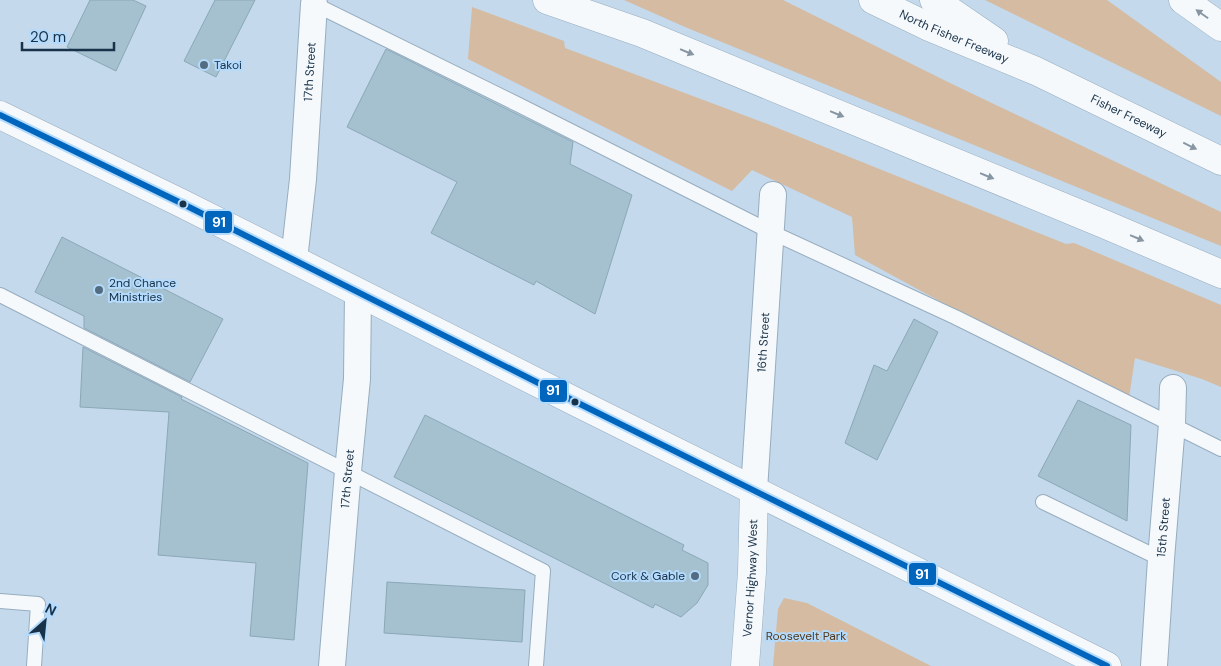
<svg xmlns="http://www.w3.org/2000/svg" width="1221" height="666" font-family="'DM Sans',sans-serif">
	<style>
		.green { fill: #d4bba1 }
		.building { fill: #a5c0cf; stroke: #8ba8b7 }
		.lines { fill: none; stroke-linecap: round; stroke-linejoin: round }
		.service-casing { stroke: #97adbf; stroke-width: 16 }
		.minor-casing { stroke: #97adbf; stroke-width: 28 }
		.tertiary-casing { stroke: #97adbf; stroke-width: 29 }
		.primary-casing { stroke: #97adbf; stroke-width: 29 }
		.motorway-casing { stroke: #97adbf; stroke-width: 29 }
		.service { stroke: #f6f9fc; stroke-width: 14 }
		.minor { stroke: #f6f9fc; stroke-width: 26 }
		.tertiary { stroke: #f6f9fc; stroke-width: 28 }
		.primary { stroke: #f6f9fc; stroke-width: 28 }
		.motorway { stroke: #f6f9fc; stroke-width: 28 }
		.bus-1-casing { stroke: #b4dafc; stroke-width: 10 }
		.bus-1 { stroke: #0065bd; stroke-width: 6 }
		.oneway { fill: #8796a2 }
		.poi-dot { fill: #546c82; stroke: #b4dafc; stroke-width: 2 }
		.bus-dot { fill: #183249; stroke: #b4dafc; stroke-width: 2 }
		.labels { text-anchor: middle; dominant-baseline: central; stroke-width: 4; stroke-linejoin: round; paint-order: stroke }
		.street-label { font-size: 12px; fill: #183249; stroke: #b4dafc }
		.poi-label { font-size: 12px; fill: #183249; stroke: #b4dafc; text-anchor: start }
		.park-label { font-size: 12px; fill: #54381a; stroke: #b4dafc }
		.line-badge { stroke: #b4dafc; stroke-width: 2 }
		.badge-label { font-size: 14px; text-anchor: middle; font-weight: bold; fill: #fff }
	</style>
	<rect width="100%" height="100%" fill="#c4d9ec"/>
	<!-- green -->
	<g class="green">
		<polygon points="624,0 783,0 954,85 1221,212 1221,246 685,27"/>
		<polygon points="985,0 1107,0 1221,82 1221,116"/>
		<polygon points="472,7 564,41 565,48 765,123 1066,244 1074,243 1221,305 1221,387 1202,379 1135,358 1129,398 954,309 855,255 852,217 752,170 732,191 468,59"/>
		<polygon points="784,598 807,603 931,666 773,666 778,609"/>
	</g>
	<!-- building -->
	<g class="building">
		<polygon points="90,0 133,0 146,6 116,71 67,47"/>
		<polygon points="215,0 255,0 216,77 184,61"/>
		<polygon points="386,49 573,142 570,164 632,195 595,314 536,281 534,285 431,233 457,182 347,127"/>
		<polygon points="62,237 223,319 190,382 84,328 84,316 35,292"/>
		<polygon points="914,319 938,332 877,460 845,443 874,365 887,371"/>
		<polygon points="83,347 182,397 181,399 308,463 294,640 250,636 256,563 158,555 169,412 80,407"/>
		<polygon points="1078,400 1131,425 1127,521 1038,476"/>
		<polygon points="425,415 684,545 682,550 708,563 708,585 697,603 681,617 655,604 653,608 394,477"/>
		<polygon points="387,582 525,590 522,642 384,633"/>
	</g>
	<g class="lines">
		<defs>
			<g id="service">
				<polyline points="310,2 519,105 771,232 955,317 1221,449"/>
				<polyline points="0,295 543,571 536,666"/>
				<polyline points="1043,502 1161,559"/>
				<polyline points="0,601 38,604 34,666"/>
			</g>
			<g id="minor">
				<path id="s1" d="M294 260 303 179 314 4"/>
				<path id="s2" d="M754 490 773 195"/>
				<path id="s3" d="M332 666 348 471 357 379 358 292"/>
				<path id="s4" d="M1154 666 1161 559 1172 424 1173 388"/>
			</g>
			<g id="tertiary">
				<path id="s5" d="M745 666 752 572 754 490"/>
			</g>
			<polyline id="primary" points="0,115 181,203 580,404 1107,666"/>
			<g id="motorway">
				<polyline points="547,0 642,33 1104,224 1221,274"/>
				<path id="s6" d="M873 0 927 26 1036 71 1221 161"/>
				<polyline points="934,0 994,41"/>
				<polyline points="1183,0 1221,27"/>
			</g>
		</defs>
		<!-- service casing -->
		<use href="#service" class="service-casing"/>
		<!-- minor casing -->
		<use href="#minor" class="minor-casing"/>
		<!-- tertiary casing -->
		<use href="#tertiary" class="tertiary-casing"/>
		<!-- primary casing -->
		<use href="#primary" class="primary-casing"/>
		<!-- motorway casing -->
		<use href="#motorway" class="motorway-casing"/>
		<!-- service -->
		<use href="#service" class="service"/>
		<!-- minor -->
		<use href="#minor" class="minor"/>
		<!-- tertiary -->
		<use href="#tertiary" class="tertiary"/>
		<!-- primary -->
		<use href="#primary" class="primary"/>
		<!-- motorway -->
		<use href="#motorway" class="motorway"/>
		<defs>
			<polyline id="bus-1" points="0,115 181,203 580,404 1107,666"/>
		</defs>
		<!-- bus-1 casing -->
		<use href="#bus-1" class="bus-1-casing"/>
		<!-- bus-1 -->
		<use href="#bus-1" class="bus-1"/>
	</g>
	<!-- one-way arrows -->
	<defs><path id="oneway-solid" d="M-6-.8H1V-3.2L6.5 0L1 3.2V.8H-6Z" transform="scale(1.25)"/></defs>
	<g class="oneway">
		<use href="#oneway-solid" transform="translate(1202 14) rotate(-145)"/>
		<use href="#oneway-solid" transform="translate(687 52) rotate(22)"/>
		<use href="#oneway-solid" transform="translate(837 114) rotate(22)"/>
		<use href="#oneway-solid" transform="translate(1190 146) rotate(26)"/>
		<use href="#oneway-solid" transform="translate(987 176) rotate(22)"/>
		<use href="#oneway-solid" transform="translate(1137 238) rotate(23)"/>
	</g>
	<!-- markers -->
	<g class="poi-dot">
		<circle cx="204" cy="65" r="5"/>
		<circle cx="99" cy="290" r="5"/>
		<circle cx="695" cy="576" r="5"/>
	</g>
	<g class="bus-dot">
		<circle cx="183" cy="204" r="4.5"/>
		<circle cx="575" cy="402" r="4.5"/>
	</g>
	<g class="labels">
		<!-- street labels -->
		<g class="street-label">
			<text stroke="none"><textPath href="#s6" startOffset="89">North Fisher Freeway</textPath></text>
			<text stroke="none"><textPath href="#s1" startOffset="189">17th Street</textPath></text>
			<text stroke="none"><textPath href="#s6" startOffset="281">Fisher Freeway</textPath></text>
			<text stroke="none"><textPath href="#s2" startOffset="148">16th Street</textPath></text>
			<text stroke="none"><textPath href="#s3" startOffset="188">17th Street</textPath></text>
			<text stroke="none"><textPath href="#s4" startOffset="139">15th Street</textPath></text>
			<text stroke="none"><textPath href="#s5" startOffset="88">Vernor Highway West</textPath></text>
		</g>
		<!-- poi labels -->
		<g class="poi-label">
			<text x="214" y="65">Takoi</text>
			<text x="109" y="283">2nd Chance<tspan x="109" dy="14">Ministries</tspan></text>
			<text x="685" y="576" text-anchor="end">Cork &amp; Gable</text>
		</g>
		<!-- park labels -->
		<g class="park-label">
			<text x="806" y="636">Roosevelt Park</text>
		</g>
	</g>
	<g class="line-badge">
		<rect x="204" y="210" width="29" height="24" rx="5" fill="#0065bd"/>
		<rect x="539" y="379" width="29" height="24" rx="5" fill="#0065bd"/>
		<rect x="908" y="562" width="29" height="24" rx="5" fill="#0065bd"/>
	</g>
	<g class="badge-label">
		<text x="219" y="227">91</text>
		<text x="553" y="395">91</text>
		<text x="922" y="579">91</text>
	</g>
	<!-- north arrow -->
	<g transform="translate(45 621) rotate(27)" stroke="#b4dafc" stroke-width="4" paint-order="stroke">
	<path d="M0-4L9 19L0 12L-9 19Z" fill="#183249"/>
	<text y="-8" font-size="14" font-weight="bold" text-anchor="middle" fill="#183249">N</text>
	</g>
	<!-- scale -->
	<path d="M22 42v8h92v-8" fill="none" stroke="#183249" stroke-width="2.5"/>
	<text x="30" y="42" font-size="15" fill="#183249" stroke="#b4dafc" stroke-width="4" paint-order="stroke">20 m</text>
</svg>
